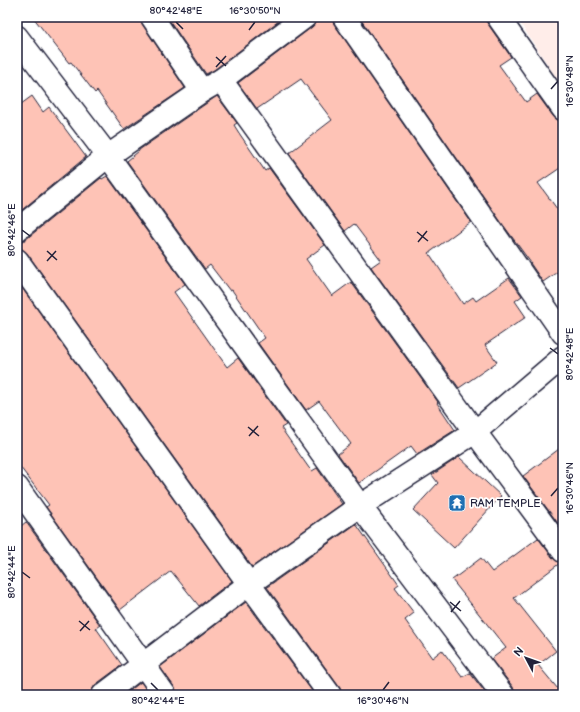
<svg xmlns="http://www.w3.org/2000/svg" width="580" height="712" font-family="'Balsamiq Sans',sans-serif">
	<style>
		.built { fill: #ffede9 }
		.building { fill: #fec3b6; stroke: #22223b }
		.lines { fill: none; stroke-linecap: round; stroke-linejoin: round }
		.minor-casing { stroke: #22223b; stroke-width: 25 }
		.minor { stroke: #fff; stroke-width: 22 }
		.ticks { fill: none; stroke: #22223b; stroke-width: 1.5 }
		.labels { text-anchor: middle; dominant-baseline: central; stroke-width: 3.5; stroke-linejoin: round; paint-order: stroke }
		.poi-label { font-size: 11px; fill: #22223b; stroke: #fff; text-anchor: start }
		.neatline { fill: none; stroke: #22223b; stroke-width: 1.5 }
		.ticks-label { font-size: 10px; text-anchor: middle; fill: #22223b }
	</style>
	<rect width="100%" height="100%" fill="#fff"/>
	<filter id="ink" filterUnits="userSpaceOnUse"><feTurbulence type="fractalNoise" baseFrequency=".025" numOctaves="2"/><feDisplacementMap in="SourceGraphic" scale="8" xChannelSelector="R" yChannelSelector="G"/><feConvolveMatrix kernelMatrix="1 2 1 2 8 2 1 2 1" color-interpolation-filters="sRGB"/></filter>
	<g filter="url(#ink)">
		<!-- built -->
		<polygon class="built" points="516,17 563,17 563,88"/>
		<!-- building -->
		<g class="building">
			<polygon points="33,17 140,17 142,24 185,88 124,129 97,91 95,93 71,62 69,63"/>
			<polygon points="167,17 284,17 214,70 206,74"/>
			<polygon points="317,17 332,17 334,24 471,222 429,253 463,304 473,297 476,301 509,278 522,296 515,301 526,317 485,345 497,362 459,388 371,267 381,260 354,224 345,231 289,153 332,120 301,79 257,109 238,83 312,27 316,22"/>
			<polygon points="359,17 483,17 511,57 499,65 526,102 537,94 553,116 559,121 563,127 563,166 538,183 563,217 563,268 543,282 530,263 531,263 501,222"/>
			<polygon points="32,96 43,112 49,107 86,157 17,214 17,107"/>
			<polygon points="217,96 237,123 234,125 239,133 265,171 269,168 325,245 306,259 332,296 351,282 438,402 437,403 455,430 417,454 411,446 359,483 338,454 351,444 319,401 306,410 258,343 265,338 232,290 230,291 210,265 205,269 127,161 139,151 139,150"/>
			<polygon points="107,176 185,284 174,292 227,367 238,358 286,425 281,428 309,468 312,471 317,468 342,504 252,567 27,253 22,249 17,248 17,242 25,240 101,178 102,179"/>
			<polygon points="17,281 232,581 199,606 171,571 120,610 46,507 49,505 17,463"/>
			<polygon points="563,446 563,530 523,476"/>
			<polygon points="459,457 501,496 454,548 413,510 438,483 432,475"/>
			<polygon points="26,522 100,625 96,628 122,665 95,685 92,690 91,695 17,695 17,529"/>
			<polygon points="356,524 399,585 395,588 414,613 405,620 432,658 442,650 462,677 470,673 487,695 342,695 340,688 267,587"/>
			<polygon points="538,538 553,558 560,563 514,598 556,651 538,665 563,695 515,695 513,687 491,659 506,648 452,580 481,558 492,572"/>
			<polygon points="246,602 315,695 177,695 175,688 160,667"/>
			<polygon points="141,682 150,695 124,695 137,685"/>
		</g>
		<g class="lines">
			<defs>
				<g id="minor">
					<polyline points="152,17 202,91"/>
					<polyline points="344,17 563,333"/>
					<polyline points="498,17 563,109"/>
					<polyline points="17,37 108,156 360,506 503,695"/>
					<polyline points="221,80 475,432 563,551"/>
					<polyline points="17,230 108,156 202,91 221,80 305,17"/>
					<polyline points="17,260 249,584 330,695"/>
					<polyline points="17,487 165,695"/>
					<polyline points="103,695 249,584 360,506 475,432 563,357"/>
				</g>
			</defs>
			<!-- minor casing -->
			<use href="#minor" class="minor-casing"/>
			<!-- minor -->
			<use href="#minor" class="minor"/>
		</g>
	</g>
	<!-- ticks -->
	<path class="ticks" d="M176 22 183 29M249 30 255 22M216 57 226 66M216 67 226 56M551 89 558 81M22 230 30 236M417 232 428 241M418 242 427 231M47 251 57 260M47 261 56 251M550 348 558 354M248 427 259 436M249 436 258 426M551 496 558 488M22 572 30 578M450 602 461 611M451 612 460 601M79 621 90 630M80 631 89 621M151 683 158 690M383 690 389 682"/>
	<!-- icons -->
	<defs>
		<symbol id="temple-square" viewBox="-11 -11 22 22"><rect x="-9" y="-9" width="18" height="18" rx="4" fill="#1f6fb2" stroke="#fff"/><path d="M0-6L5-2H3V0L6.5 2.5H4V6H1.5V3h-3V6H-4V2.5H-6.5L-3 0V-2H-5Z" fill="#fff"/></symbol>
	</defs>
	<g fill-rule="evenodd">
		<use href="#temple-square" x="447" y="493" width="20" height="20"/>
	</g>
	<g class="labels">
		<!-- poi labels -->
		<g class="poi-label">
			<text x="470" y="503">RAM TEMPLE</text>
		</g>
	</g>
	<!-- margin -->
	<rect width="580" height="712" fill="none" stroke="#fff" stroke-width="44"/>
	<!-- north arrow -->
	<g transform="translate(526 658) rotate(311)" stroke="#ffffff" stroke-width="3" paint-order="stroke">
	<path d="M0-3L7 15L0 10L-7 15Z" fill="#22223b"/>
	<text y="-6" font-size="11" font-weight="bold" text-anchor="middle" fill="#22223b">N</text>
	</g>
	<rect x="22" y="22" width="536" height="668" class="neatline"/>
	<g class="ticks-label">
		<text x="176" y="14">80°42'48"E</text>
		<text x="255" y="14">16°30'50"N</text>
		<text transform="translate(569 81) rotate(-90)" y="4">16°30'48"N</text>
		<text transform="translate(11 230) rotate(-90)" y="4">80°42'46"E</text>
		<text transform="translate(569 354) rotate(-90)" y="4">80°42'48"E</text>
		<text transform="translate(569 488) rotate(-90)" y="4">16°30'46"N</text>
		<text transform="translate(11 572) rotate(-90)" y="4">80°42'44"E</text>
		<text x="158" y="704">80°42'44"E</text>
		<text x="383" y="704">16°30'46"N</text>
	</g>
</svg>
